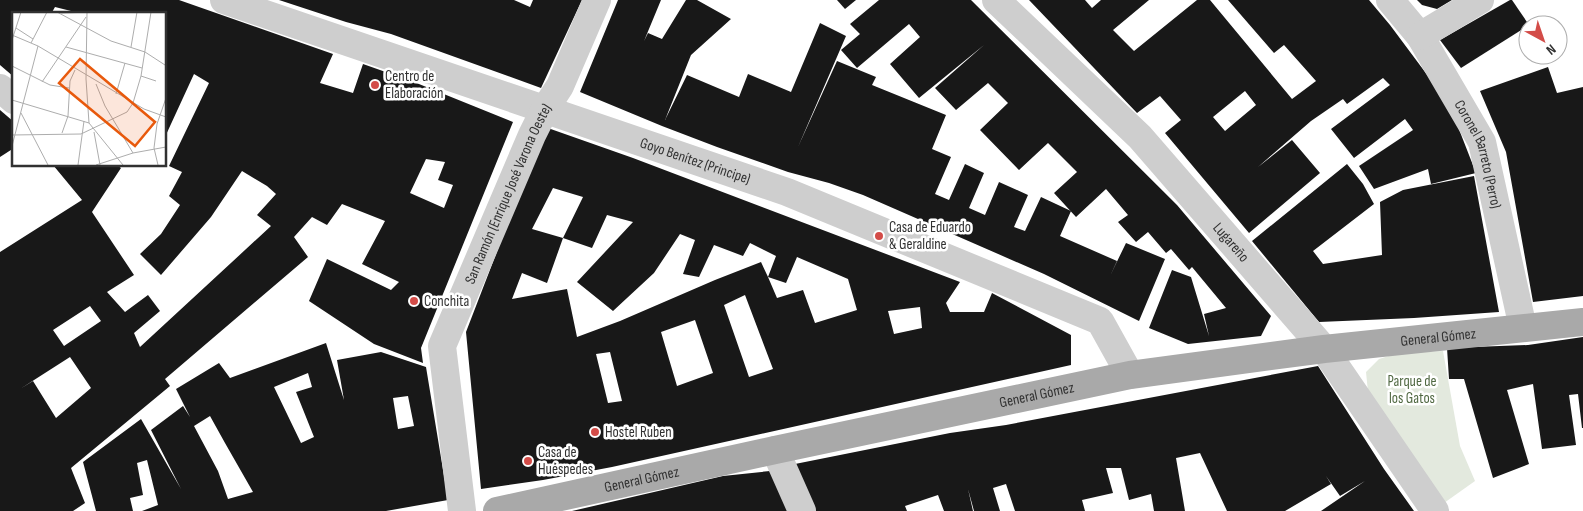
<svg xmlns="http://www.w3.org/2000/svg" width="1583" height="511" font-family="'Sofia Sans Condensed',sans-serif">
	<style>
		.green { fill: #e3e9de }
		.building { fill: #181818; fill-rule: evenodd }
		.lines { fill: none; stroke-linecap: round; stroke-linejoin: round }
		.minor { stroke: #cecece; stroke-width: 28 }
		.major { stroke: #a9a9a9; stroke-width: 28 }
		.poi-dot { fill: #d34c48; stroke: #fff; stroke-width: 2 }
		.labels { text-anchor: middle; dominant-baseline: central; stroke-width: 5; stroke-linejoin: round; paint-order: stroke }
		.poi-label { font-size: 15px; fill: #313131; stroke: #fff; text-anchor: start }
		.street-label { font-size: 15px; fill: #313131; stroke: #fff }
		.park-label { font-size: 15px; fill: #516943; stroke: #fff }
		.inset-road { fill: none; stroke: #adadad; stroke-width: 1 }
		.view { fill: #e8590c; fill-opacity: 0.15; stroke: #e8590c; stroke-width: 2.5 }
		.inset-edge { fill: none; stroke: #313131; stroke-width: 2.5 }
	</style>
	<rect width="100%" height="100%" fill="#fff"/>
	<!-- green -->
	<polygon class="green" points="1443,351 1460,446 1475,481 1444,503 1368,392 1366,372 1379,359 1398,353"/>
	<!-- building -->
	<g class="building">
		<path d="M0 0H179L333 54 320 83 353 93 363 64 414 82 513 122 421 348 423 363 374 344 309 301 327 259 391 290 399 282 362 264 385 221 342 204 327 225 312 217 294 237 308 257 165 379 170 386 71 468 85 503 73 511H0V252L82 200 53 165H117L121 168 92 212 134 275 107 292 125 312 148 295 160 311 134 333 140 347 271 226 257 215 276 194 267 186 242 171 211 217 161 275 140 254 161 234 180 205 169 196 182 172 169 166 209 83 194 74 165 137V14H70L71 11 55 7 51 14H14V77L0 65ZM426 159 445 162 438 180 453 185 444 208 410 193ZM90 306 101 321 64 346 53 330ZM70 357 91 388 56 418 33 381 20 389Z"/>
		<polygon points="279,0 514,0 530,7 533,0 582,0 541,88 391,34 346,22"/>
		<polygon points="618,0 661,0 644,41 648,33 662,39 686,0 697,0 731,19 691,55 665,120 687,75 739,97 748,74 791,92 820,23 846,36 798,147 837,61 876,77 872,85 946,115 932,149 951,157 935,194 949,200 965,164 984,173 969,208 985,215 999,182 1028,195 1014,227 1025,231 1041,197 1071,211 1060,236 1117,261 1110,276 1126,243 1165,259 1139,321 1044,274 863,195 829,183 788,172 717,147 662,126 580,92"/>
		<polygon points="837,0 856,0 845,9"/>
		<polygon points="879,0 971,0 1177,205 1271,316 1261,336 1188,344 1149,328 1172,270 1191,277 1209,336 1204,314 1226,308 1192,267 1189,270 1171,249 1166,253 1148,232 1136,242 1118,222 1128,215 1106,189 1076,217 1054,193 1077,172 1048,143 1019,170 980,130 1008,103 988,83 956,110 935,88 984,45 919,98 890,64 920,37 909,24 857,68 841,50 860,34 850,24"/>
		<path d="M1029 0H1085L1092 8 1101 0H1149L1113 30 1134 51 1197 0H1210L1292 99 1316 81 1284 45 1274 53 1228 0H1369L1390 25 1428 76 1455 119 1476 173 1431 184 1428 169 1374 189 1359 166 1413 130 1405 119 1354 158 1331 129 1390 85 1383 78 1347 104 1343 99 1311 121 1258 167 1292 140 1320 173 1249 233 1165 133 1181 120 1160 96 1137 113ZM1245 91 1256 105 1225 131 1213 117Z"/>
		<polygon points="1417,0 1452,0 1437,9 1422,5"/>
		<polygon points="1510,0 1512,0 1529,25 1461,68 1440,40"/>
		<polygon points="1548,67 1557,93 1583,87 1583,296 1533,302 1506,152 1480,91"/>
		<polygon points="0,110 14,122 14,148 0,157"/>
		<path d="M545 127 633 158 960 282 946 303 950 312H984L992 293 1071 335V365L612 467 543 480 481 489 466 332ZM553 188 583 197 563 238 592 248 607 215 633 222 577 282 613 311 654 273 680 234 695 240 683 274 699 277 714 245 743 256 750 243 776 256 768 277 761 262 715 280 620 321 577 337 567 289 512 299 522 273 547 283 563 238 532 229ZM797 257 848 279 857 310 815 323 803 290 777 298 768 277 786 283ZM745 295 773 369 749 377 724 305ZM920 307 922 328 894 334 888 311ZM695 320 713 373 677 386 661 332ZM610 352 622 401 608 403 596 354Z"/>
		<polygon points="1347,164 1363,184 1374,204 1313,251 1323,264 1382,255 1380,202 1403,190 1474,176 1499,312 1414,318 1319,322 1252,241"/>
		<polygon points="1583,337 1583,428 1582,428 1578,394 1569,395 1576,445 1542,449 1533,384 1507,390 1529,464 1493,478 1464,379 1449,379 1447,348 1528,345"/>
		<path d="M326 343 344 400 337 360 381 352 426 367 448 500 386 511H142L158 505 147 460 137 463 143 495 130 498 133 511H96L83 462 141 419 181 489 151 430 183 406 190 417 176 389 219 363 230 378ZM308 373 312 387 296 392 314 437 301 443 274 387ZM408 396 414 426 398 429 393 398ZM210 416 225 443 253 492 228 499 218 471 194 426Z"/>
		<polygon points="1318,366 1384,469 1414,511 1321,511 1365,481 1340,496 1326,476 1331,484 1285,511 1227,511 1200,453 1176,458 1185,511 1154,511 1151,494 1129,500 1121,468 1106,468 1113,493 1082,500 1085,511 1015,511 1006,484 993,488 1000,511 974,511 968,489 973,511 944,511 938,495 905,506 907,511 815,511 795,464 950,433 1006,425"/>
		<polygon points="770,471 789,511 572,511 723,476"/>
	</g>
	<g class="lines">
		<!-- minor -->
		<g class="minor">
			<path id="s1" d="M224 0 787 192 1100 321 1130 375"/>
			<path id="s2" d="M996 0 1140 137 1324 349 1435 511"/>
			<path id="s3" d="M1390 0 1420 36 1482 142 1523 328"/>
			<polyline points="1420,36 1480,0"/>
			<polyline points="0,88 14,100"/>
			<polyline points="775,450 802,511"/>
			<path id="s4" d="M462 511 442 346 532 135 545 109 560 86 597 0"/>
		</g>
		<!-- major -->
		<path class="major" id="s5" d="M497 511 775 450 1130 375 1324 349 1583 322"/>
	</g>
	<!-- markers -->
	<g class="poi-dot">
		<circle cx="375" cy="85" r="5"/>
		<circle cx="879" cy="236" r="5"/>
		<circle cx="414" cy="301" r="5"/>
		<circle cx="595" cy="432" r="5"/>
		<circle cx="528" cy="461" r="5"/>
	</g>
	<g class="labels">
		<!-- poi labels -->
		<g class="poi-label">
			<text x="385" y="76">Centro de<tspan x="385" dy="17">Elaboración</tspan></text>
			<text x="889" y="227">Casa de Eduardo<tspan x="889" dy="17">&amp; Geraldine</tspan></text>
			<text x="424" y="301">Conchita</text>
			<text x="605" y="432">Hostel Ruben</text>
			<text x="538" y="452">Casa de<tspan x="538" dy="17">Huéspedes</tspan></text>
		</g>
		<!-- street labels -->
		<g class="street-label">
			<text stroke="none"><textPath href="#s3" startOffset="180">Coronel Barreto (Perro)</textPath></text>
			<text stroke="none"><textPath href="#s1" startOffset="498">Goyo Benítez (Principe)</textPath></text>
			<text stroke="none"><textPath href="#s4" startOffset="332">San Ramón (Enrique José Varona Oeste)</textPath></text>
			<text stroke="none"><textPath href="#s2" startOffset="338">Lugareño</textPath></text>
			<text stroke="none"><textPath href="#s5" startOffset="958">General Gómez</textPath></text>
			<text stroke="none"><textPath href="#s5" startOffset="552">General Gómez</textPath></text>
			<text stroke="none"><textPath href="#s5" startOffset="148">General Gómez</textPath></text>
		</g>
		<!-- park labels -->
		<g class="park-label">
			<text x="1412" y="381">Parque de<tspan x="1412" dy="17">los Gatos</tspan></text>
		</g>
	</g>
	<!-- overview -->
	<g transform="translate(12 12)">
		<rect width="154" height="154" fill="#fff"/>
		<path class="inset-road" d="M45 0 99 29 133 40 153 53M75 0 74 67 77 111 111 153M49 1 81 0M4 16 21 27M0 23 26 34 132 97 154 105M0 28 9 0M19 31 35 0M54 35 130 56M119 35 125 0M0 54 38 73 57 76M129 64 144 69M30 70 74 5M84 72 93 94 121 141M104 82 113 51M0 88 77 111M9 101 36 153M82 120 88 153M50 121 56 104 58 69 63 58M0 123 69 122 115 100 121 91 129 64 139 0M0 134 26 34M66 153 72 109M84 153 121 141 154 135M146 153 142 136 145 112 154 86"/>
		<path class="view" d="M68 47 143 110 123 134 47 71Z"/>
		<rect width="154" height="154" class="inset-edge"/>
	</g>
	<!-- north arrow -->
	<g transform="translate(1543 40) rotate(140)"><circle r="24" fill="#ffffff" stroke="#adadad"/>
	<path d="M0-4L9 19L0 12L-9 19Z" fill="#d34c48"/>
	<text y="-8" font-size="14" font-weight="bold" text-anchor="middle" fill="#313131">N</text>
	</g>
</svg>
